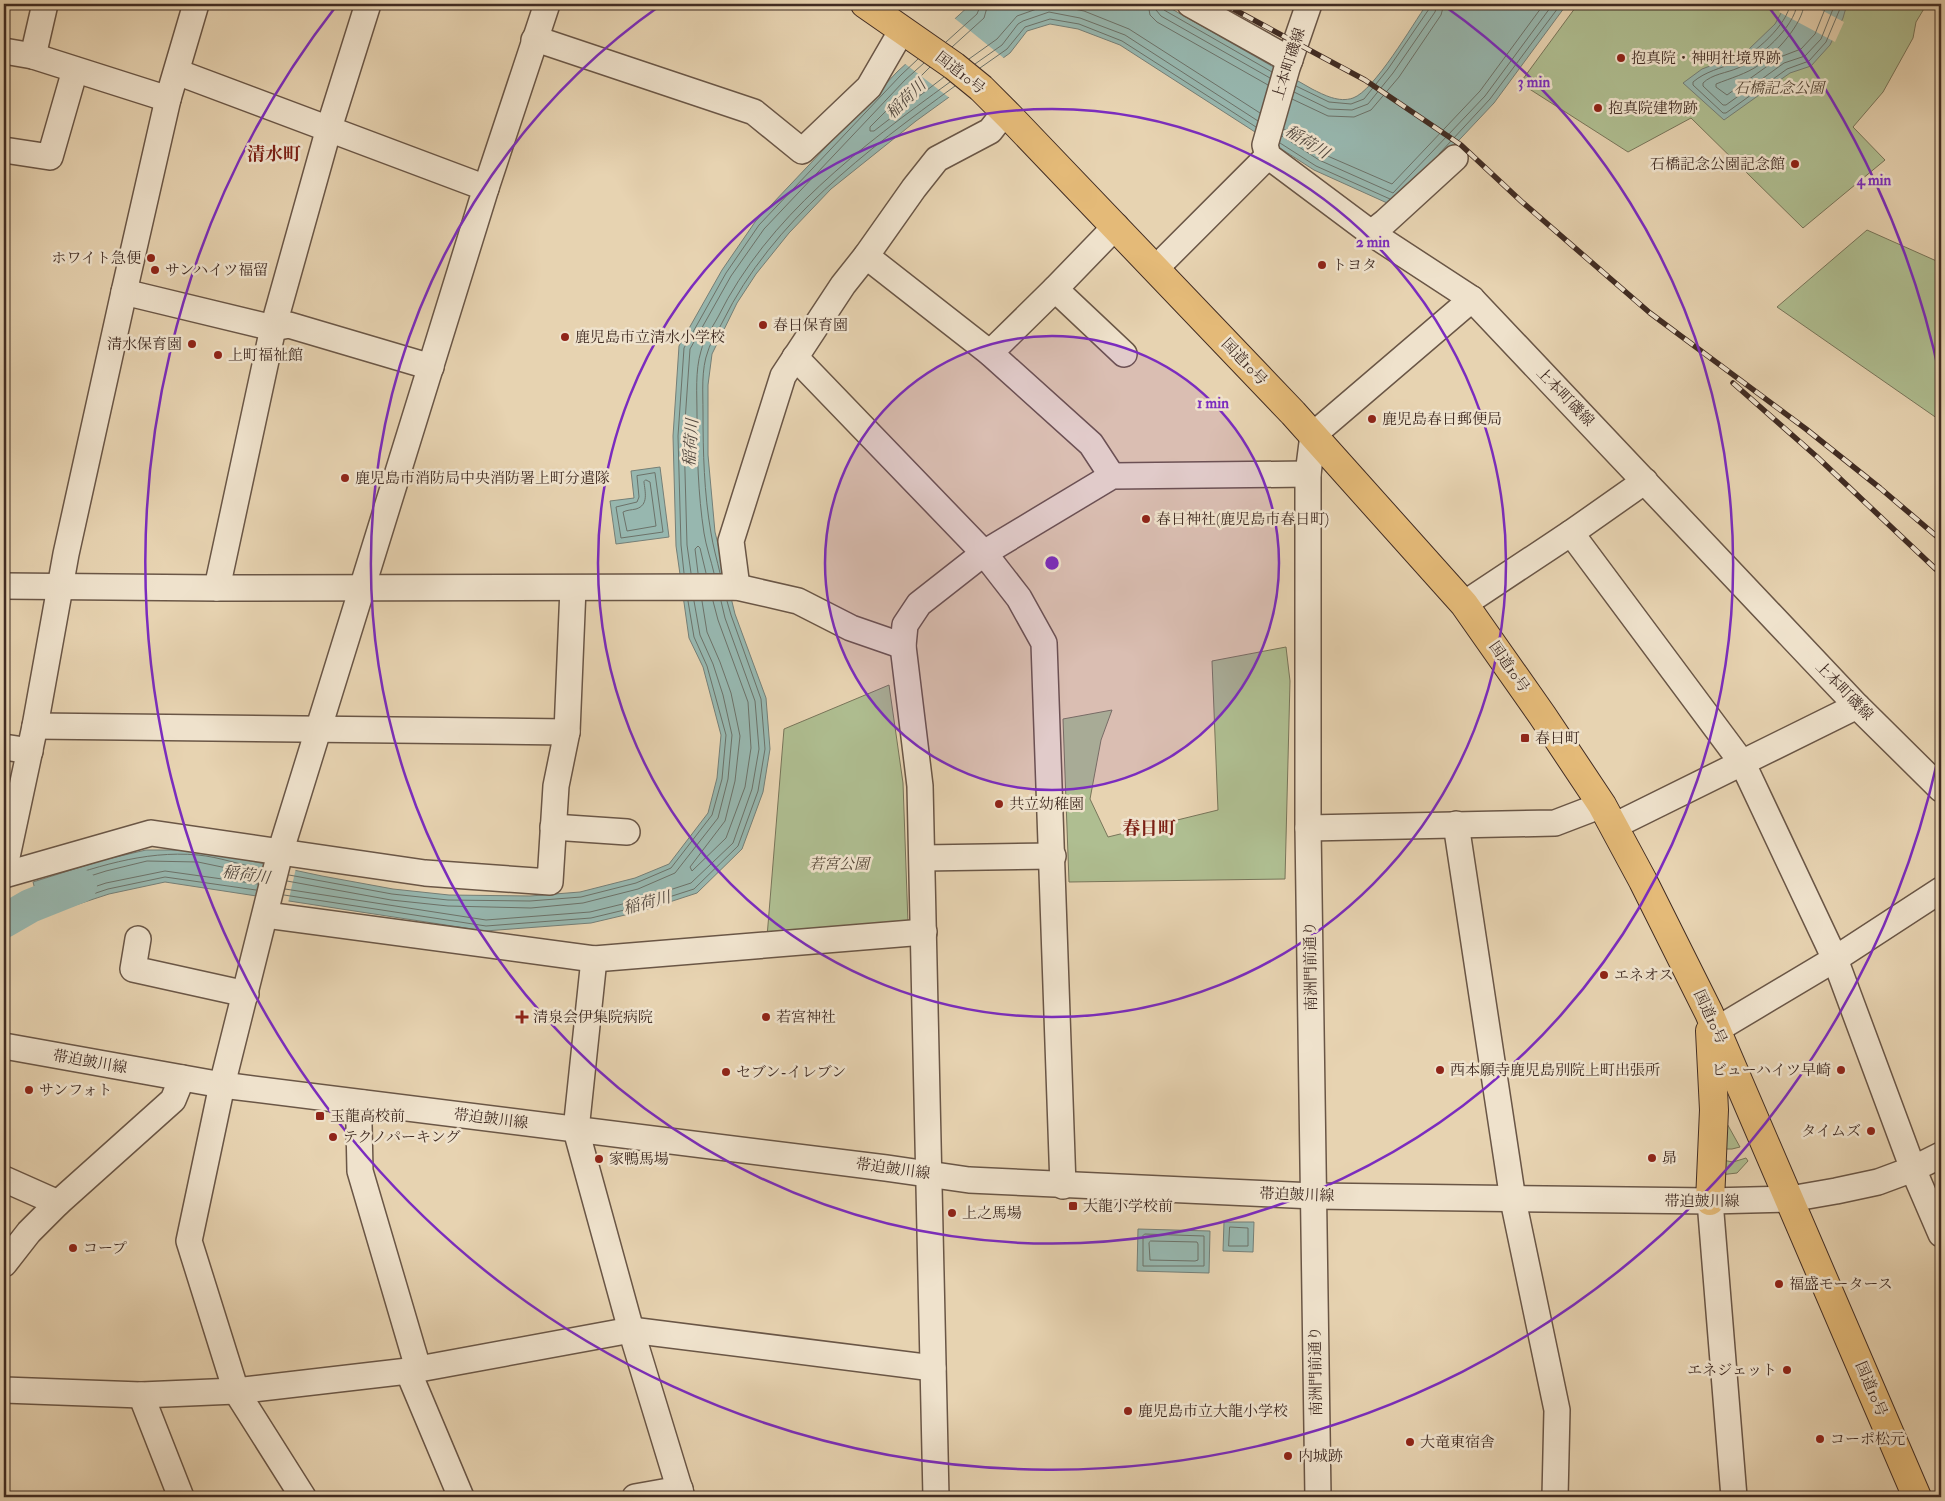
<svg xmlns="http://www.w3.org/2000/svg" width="1945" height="1501" font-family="'IM FELL Double Pica','Noto Serif JP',serif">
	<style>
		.green { fill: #afbe91; stroke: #78755a }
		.water { fill: #97b7af; stroke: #757f77 }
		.pier { fill: #e7d3b1 }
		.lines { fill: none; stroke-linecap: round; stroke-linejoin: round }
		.shore { stroke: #6c7269; stroke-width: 1 }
		.river { stroke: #97b7af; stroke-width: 34 }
		.minor-casing { stroke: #6a5646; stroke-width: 28 }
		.highway-casing { stroke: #412c23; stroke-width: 30 }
		.minor { stroke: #efe2cc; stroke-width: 25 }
		.highway { stroke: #e4ba78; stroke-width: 28 }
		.rail-casing { stroke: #412c23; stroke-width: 5.5 }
		.rail { stroke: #efe2cc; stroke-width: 4; stroke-dasharray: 11; stroke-linecap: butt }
		.ring { fill: none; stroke: #7b2cbf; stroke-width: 2.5 }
		.poi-dot { fill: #8f2418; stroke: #efe2cc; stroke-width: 2 }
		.labels { text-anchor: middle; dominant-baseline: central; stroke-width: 5; stroke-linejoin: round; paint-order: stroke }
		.poi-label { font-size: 15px; fill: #412c23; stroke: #efe2cc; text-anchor: start }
		.street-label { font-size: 15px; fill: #412c23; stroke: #efe2cc }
		.park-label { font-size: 15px; font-style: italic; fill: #574939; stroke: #efe2cc }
		.water-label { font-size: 16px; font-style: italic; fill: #52483f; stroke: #efe2cc }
		.quarter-label { font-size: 18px; font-weight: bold; fill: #7a1f14; stroke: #efe2cc }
		.centre { fill: #7b2cbf; stroke: #efe2cc; stroke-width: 2.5 }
		.ring-label { font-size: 15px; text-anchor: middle; font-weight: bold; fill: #7b2cbf; stroke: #efe2cc; stroke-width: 5; stroke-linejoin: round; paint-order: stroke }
	</style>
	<rect width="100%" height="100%" fill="#e7d3b1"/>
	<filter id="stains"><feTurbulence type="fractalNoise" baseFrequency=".004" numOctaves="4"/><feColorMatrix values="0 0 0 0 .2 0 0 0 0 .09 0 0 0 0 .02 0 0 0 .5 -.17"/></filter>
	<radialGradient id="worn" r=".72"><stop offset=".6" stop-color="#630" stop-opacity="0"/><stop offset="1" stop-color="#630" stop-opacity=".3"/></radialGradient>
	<!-- green -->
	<g class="green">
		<polygon points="1578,4 1931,4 1925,7 1916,22 1913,38 1883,92 1853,127 1885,160 1803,228 1691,118 1628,152 1520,83"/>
		<polygon points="1867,230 1941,263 1941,421 1777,307"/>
		<polygon points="1286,647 1290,681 1285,879 1069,882 1063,719 1112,710 1101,740 1090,799 1108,837 1218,810 1212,661"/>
		<polygon points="889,685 903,783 908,924 767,937 784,729"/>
		<polygon points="1725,1120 1740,1147 1732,1149 1723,1149"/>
		<polygon points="1746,1158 1748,1161 1737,1173 1720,1175 1722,1160 1733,1162"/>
	</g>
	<!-- water -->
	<g class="water">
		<path d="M971 4H1163L1312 89C1324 95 1339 103 1353 98 1374 91 1413 24 1427 4H1567L1494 103 1396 207 1314 170 1120 45 1078 29 1050 24 1027 31 1010 53 916 121 831 189 789 233 756 274 737 303 712 354 708 385V455L715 532 735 614 766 698 770 749 763 792 742 849 697 893 642 911 591 923 485 931 165 882 109 894 42 916 33 882 103 860 146 850H199L322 876 393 889 449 895 530 896 580 892 635 878 669 864 708 813 717 778 721 735 703 667 689 638 676 546 673 436 679 346 722 270 755 222 897 72Z"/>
		<polygon points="1786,4 1847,4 1843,18 1830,45 1811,66 1790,73 1724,120 1683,83 1702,69 1734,57 1748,50 1775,24"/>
		<polygon points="660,467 669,537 616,544 610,501 634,498 631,471"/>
		<polygon points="1224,1222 1254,1222 1253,1252 1223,1251"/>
		<polygon points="1138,1229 1210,1231 1209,1273 1137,1271"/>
	</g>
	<!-- pier -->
	<g class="pier">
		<polygon points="1784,4 1810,4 1844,22 1835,42 1779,12"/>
		<polygon points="953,17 1005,59 951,99 904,63"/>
		<polygon points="265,862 296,868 288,903 257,898"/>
	</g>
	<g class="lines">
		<!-- shore -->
		<g class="shore">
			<polyline points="1148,4 1150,15 1157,22 1268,85"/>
			<polyline points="1155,4 1156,10 1161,16 1270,78"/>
			<polyline points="1161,4 1164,10 1272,72"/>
			<path d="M1790 4C1788 24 1754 55 1735 62 1720 69 1706 71 1693 82V85L1723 113H1726L1787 69 1809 61 1826 42 1842 4"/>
			<path d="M1797 4C1795 27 1758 59 1738 68 1727 73 1712 74 1703 83V86L1723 105H1726L1784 63 1805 56 1821 39 1835 4"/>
			<path d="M1804 4C1803 24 1775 54 1759 65 1746 74 1731 78 1716 84V87L1727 95 1780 57 1801 49 1815 34 1827 4"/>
			<polyline points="946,42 977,14 981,4"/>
			<polyline points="952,47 984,18 988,4"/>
			<polyline points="969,59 997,39 1017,16 1045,6 1054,5 1084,11 1129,29 1260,113"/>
			<polyline points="975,64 1002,45 1018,24 1023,21 1049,12 1080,18 1125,35 1258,121"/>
			<polyline points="930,67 870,127 870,131 874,131 944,77"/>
			<polyline points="980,68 1007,49 1025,27 1050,19 1079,24 1122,41 1256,127"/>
			<polyline points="1296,86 1329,102 1351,104 1364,99 1388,69 1429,9 1430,4"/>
			<polyline points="1294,92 1329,109 1352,110 1368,104 1393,73 1435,12 1437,4"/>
			<polyline points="1292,99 1328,116 1354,117 1371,110 1399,77 1441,15 1444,4"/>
			<polyline points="1284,129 1323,154 1392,184 1480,91 1544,4"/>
			<polyline points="1282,136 1319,160 1393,193 1485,96 1553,4"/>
			<polyline points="1280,143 1316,166 1390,199"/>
			<polyline points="1439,154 1490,99 1561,4"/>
			<polygon points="655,473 663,532 621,538 616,507 637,502 639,497 637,476"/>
			<path d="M646 480 650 482 656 526 627 531 623 512C627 510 631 510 636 509 649 505 645 492 644 482Z"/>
			<polyline points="684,573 681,545 678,436 684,348 726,273 759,225 901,75 918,59"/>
			<polyline points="691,573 687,545 684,436 690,349 731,276 764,229 905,80 924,63"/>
			<polyline points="698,573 695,549 698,546 700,548 706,573"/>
			<path d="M714 573C711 560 706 546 704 533 698 494 697 454 697 415 697 394 695 371 701 351 704 339 712 328 718 317 768 216 861 147 950 82"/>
			<path d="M720 573C717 560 713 546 711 533 704 493 703 452 703 412 703 393 701 369 708 351 711 341 718 331 723 321 773 220 866 151 955 86"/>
			<polyline points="702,601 707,632 720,662 731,693 740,736 735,781 725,821 690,867 692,871 726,838 745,787 751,748 748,702 718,620 713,601"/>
			<polyline points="289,875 392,894 448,900 530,901 581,897 636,883 671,868 712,815 722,779 726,735 707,666 694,637 688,601"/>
			<polyline points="287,881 391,900 448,906 531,908 583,903 638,889 675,873 718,818 728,779 732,735 723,695 713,664 700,635 694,601"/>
			<polyline points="258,884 165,871 106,883 52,901 50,899 48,892 49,889 106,871 147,861 198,862 260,875"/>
			<polyline points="285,889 486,920 590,912 639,900 691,883 733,843 752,789 759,749 755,701 725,618 721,601"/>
			<path d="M256 890 165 877 108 889 48 909 45 907 40 887 42 885C93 868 143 850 198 855 219 857 241 865 262 869"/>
			<polyline points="284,895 486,926 591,918 641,906 694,889 738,846 758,791 765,749 761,699 731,615 727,601"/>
			<polygon points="1230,1227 1248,1228 1248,1246 1229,1246"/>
			<polygon points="1145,1234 1204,1236 1204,1266 1143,1266 1143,1236"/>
			<polygon points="1151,1241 1197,1242 1198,1244 1198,1260 1195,1261 1150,1260 1149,1243"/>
		</g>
		<!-- river -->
		<polyline class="river" points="4,921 30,906 80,886"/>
		<defs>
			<g id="minor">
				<polyline points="1190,4 1290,60"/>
				<polyline points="1309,4 1287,68 1265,145 1268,156 1371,233 1472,299 1857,706 1941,789"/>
				<polyline points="534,40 545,42 754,112 802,151 869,87 902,30"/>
				<polyline points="4,51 33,56 168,99"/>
				<polyline points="33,56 45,4"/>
				<polyline points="177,72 486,188"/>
				<polyline points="4,150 50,157 75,70"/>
				<polyline points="1371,233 1385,222 1455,158"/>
				<polyline points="866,256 990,353 1091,444 1112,476"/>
				<polyline points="1155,269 1268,156"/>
				<polyline points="1055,289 1124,354"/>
				<polyline points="124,292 273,328 289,325 431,367"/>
				<polyline points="990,353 1055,289 1116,226"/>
				<polyline points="795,357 984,553 1019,598 1044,643 1063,1186"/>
				<polyline points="1571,533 1743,764 1835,959 1913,1169 1941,1234"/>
				<polyline points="4,586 217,588 737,587 798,601 851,628 903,646"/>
				<polyline points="737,587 731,541 783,376 843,285 866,256 914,188 937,159 990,131 1005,112"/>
				<polyline points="217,588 273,328 329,128 368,4"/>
				<polyline points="1464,604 1571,533 1645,481"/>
				<polyline points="35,726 567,732"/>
				<polyline points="4,747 30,751"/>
				<polyline points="1456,824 1513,1200 1557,1410 1555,1497"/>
				<polyline points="1614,826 1857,706"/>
				<polyline points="553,827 627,832"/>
				<polyline points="1308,828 1555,823 1602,805"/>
				<polyline points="923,858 1053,856"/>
				<polyline points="4,871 35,726 66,554 124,292 168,99 196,4"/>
				<polyline points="4,875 151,833 425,873 550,882 556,786 567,732 573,588"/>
				<polyline points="266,915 594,959 924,932"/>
				<polyline points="138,939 133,969 246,994"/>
				<polyline points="594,959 576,1130 631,1330 682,1497"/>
				<polyline points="1716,1030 1835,959 1941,890"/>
				<polyline points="4,1046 222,1085 886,1168 969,1180 1314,1196 1710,1201 1790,1199 1836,1191 1878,1182 1913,1169 1941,1155"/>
				<polyline points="363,1103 359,1124 360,1171 418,1368"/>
				<polyline points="4,1179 58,1203"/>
				<polyline points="1710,1201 1734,1497"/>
				<polyline points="4,1264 29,1232 58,1203 173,1100 182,1078"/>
				<polyline points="408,1371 461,1497"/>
				<polyline points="4,1390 141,1395 236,1391 408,1371 631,1330 933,1368"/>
				<polyline points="141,1395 181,1497"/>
				<polyline points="303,1497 236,1391 189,1241 222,1085 280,853 486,188 547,4"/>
				<polyline points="635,1497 680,1489"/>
				<polyline points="936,1497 920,786 903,646 905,625 919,604 984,553 1112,476 1308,474"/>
				<polyline points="1318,1497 1308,828 1308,474 1313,435 1472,299"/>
			</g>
			<g id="highway">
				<polyline points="865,4 954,66 981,88 1010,117 1293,413 1464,604 1542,715 1602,805 1643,881 1709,1013 1917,1497"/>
				<polyline points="1710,1031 1714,1110 1710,1201"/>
			</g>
		</defs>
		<!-- minor casing -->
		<use href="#minor" class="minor-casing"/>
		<!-- highway casing -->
		<use href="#highway" class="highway-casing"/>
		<!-- minor -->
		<use href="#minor" class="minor"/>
		<!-- highway -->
		<use href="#highway" class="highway"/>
		<defs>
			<g id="rail">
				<polyline points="1224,4 1365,80 1461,145 1522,202 1650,313 1806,429 1880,488 1941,540"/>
				<polyline points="1733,383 1816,456 1941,574"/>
			</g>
		</defs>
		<!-- rail casing -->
		<use href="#rail" class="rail-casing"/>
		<!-- rail -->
		<use href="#rail" class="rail"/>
	</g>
	<!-- distance rings -->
	<circle cx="1052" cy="563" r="227" fill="#7b2cbf" fill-opacity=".12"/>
	<g class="ring">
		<circle cx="1052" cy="563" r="227"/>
		<circle cx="1052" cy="563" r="454"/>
		<path d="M1443 5A681 681 0 1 1 661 5"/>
		<path d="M1941 744A907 907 0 1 1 337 5M1767 5A907 907 0 0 1 1941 382"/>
	</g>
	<!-- markers -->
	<g class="poi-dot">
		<circle cx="1621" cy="58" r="5"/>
		<circle cx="1598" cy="108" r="5"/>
		<circle cx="1795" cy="164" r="5"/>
		<circle cx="151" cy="258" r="5"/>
		<circle cx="1322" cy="265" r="5"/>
		<circle cx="155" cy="270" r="5"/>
		<circle cx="763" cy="325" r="5"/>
		<circle cx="565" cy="337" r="5"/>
		<circle cx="192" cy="344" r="5"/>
		<circle cx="218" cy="355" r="5"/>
		<circle cx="1372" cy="419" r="5"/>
		<circle cx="345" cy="478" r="5"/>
		<circle cx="1146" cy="519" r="5"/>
		<rect x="1520" y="733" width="10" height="10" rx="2.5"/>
		<circle cx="999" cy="804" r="5"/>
		<circle cx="1604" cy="975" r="5"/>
		<path d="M519.5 1009.5h5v5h5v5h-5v5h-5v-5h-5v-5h5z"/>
		<circle cx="766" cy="1017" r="5"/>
		<circle cx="1440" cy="1070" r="5"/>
		<circle cx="1841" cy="1070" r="5"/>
		<circle cx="726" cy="1072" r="5"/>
		<circle cx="29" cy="1090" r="5"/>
		<rect x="315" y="1111" width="10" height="10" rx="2.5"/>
		<circle cx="1871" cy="1131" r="5"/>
		<circle cx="333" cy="1137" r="5"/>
		<circle cx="1652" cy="1158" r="5"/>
		<circle cx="599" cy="1159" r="5"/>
		<rect x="1068" y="1201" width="10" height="10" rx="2.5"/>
		<circle cx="952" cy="1213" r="5"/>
		<circle cx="73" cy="1248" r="5"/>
		<circle cx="1779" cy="1284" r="5"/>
		<circle cx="1787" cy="1370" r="5"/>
		<circle cx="1128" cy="1411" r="5"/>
		<circle cx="1820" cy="1439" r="5"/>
		<circle cx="1410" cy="1442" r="5"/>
		<circle cx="1288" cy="1456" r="5"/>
	</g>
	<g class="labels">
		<!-- poi labels -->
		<g class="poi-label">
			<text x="1631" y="58">抱真院・神明社境界跡</text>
			<text x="1608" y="108">抱真院建物跡</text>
			<text x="1785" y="164" text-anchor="end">石橋記念公園記念館</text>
			<text x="141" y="258" text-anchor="end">ホワイト急便</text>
			<text x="1332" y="265">トヨタ</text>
			<text x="165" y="270">サンハイツ福留</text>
			<text x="773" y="325">春日保育園</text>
			<text x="575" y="337">鹿児島市立清水小学校</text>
			<text x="182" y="344" text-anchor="end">清水保育園</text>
			<text x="228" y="355">上町福祉館</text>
			<text x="1382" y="419">鹿児島春日郵便局</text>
			<text x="355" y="478">鹿児島市消防局中央消防署上町分遣隊</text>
			<text x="1156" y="519">春日神社(鹿児島市春日町)</text>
			<text x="1535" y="738">春日町</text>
			<text x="1009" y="804">共立幼稚園</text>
			<text x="1614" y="975">エネオス</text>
			<text x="533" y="1017">清泉会伊集院病院</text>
			<text x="776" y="1017">若宮神社</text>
			<text x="1450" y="1070">西本願寺鹿児島別院上町出張所</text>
			<text x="1831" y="1070" text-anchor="end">ビューハイツ早崎</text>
			<text x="736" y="1072">セブン-イレブン</text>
			<text x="39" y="1090">サンフォト</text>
			<text x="330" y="1116">玉龍高校前</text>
			<text x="1861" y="1131" text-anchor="end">タイムズ</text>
			<text x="343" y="1137">テクノパーキング</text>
			<text x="1662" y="1158">昴</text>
			<text x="609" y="1159">家鴨馬場</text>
			<text x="1083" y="1206">大龍小学校前</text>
			<text x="962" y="1213">上之馬場</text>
			<text x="83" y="1248">コープ</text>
			<text x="1789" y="1284">福盛モータース</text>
			<text x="1777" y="1370" text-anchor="end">エネジェット</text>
			<text x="1138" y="1411">鹿児島市立大龍小学校</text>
			<text x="1830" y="1439">コーポ松元</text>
			<text x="1420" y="1442">大竜東宿舎</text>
			<text x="1298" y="1456">内城跡</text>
		</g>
		<!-- street labels -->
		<g class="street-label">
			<text transform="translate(1289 64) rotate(-72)">上本町磯線</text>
			<text transform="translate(960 73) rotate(38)">国道10号</text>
			<text transform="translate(1244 362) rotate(46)">国道10号</text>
			<text transform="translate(1565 397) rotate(46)">上本町磯線</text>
			<text transform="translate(1509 667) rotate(55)">国道10号</text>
			<text transform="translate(1844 691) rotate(46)">上本町磯線</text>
			<text transform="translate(1311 966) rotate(-91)">南洲門前通り</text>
			<text transform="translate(1710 1017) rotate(65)">国道10号</text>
			<text transform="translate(90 1062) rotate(10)">帯迫皷川線</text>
			<text transform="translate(491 1119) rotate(7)">帯迫皷川線</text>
			<text transform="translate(893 1169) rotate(8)">帯迫皷川線</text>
			<text transform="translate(1297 1195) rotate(2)">帯迫皷川線</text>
			<text x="1702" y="1201">帯迫皷川線</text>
			<text transform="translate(1316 1371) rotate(-91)">南洲門前通り</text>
			<text transform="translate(1871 1389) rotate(67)">国道10号</text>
		</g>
		<!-- park labels -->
		<g class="park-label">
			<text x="1779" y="88">石橋記念公園</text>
			<text x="839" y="864">若宮公園</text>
		</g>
		<!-- water labels -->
		<g class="water-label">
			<text transform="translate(906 99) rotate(-44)">稲荷川</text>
			<text transform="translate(1307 142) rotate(32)">稲荷川</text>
			<text transform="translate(691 443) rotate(-86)">稲荷川</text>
			<text transform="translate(246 875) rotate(8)">稲荷川</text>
			<text transform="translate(647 903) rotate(-15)">稲荷川</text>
		</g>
		<!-- quarter labels -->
		<g class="quarter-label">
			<text x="274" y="154">清水町</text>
			<text x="1149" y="828">春日町</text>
		</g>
	</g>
	<circle cx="1052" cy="563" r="8" class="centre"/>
	<g class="ring-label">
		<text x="1534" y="87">3 min</text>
		<text x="1874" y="185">4 min</text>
		<text x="1373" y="247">2 min</text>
		<text x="1213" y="408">1 min</text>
	</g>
	<!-- margin -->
	<rect width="1945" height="1501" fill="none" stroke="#e7d3b1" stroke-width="20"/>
	<rect x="5" y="5" width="1935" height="1491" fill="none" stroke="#412c23" stroke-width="2.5"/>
	<rect x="10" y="10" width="1925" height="1481" fill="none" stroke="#412c23"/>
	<rect width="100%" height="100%" filter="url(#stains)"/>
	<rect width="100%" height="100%" fill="url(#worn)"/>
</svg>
